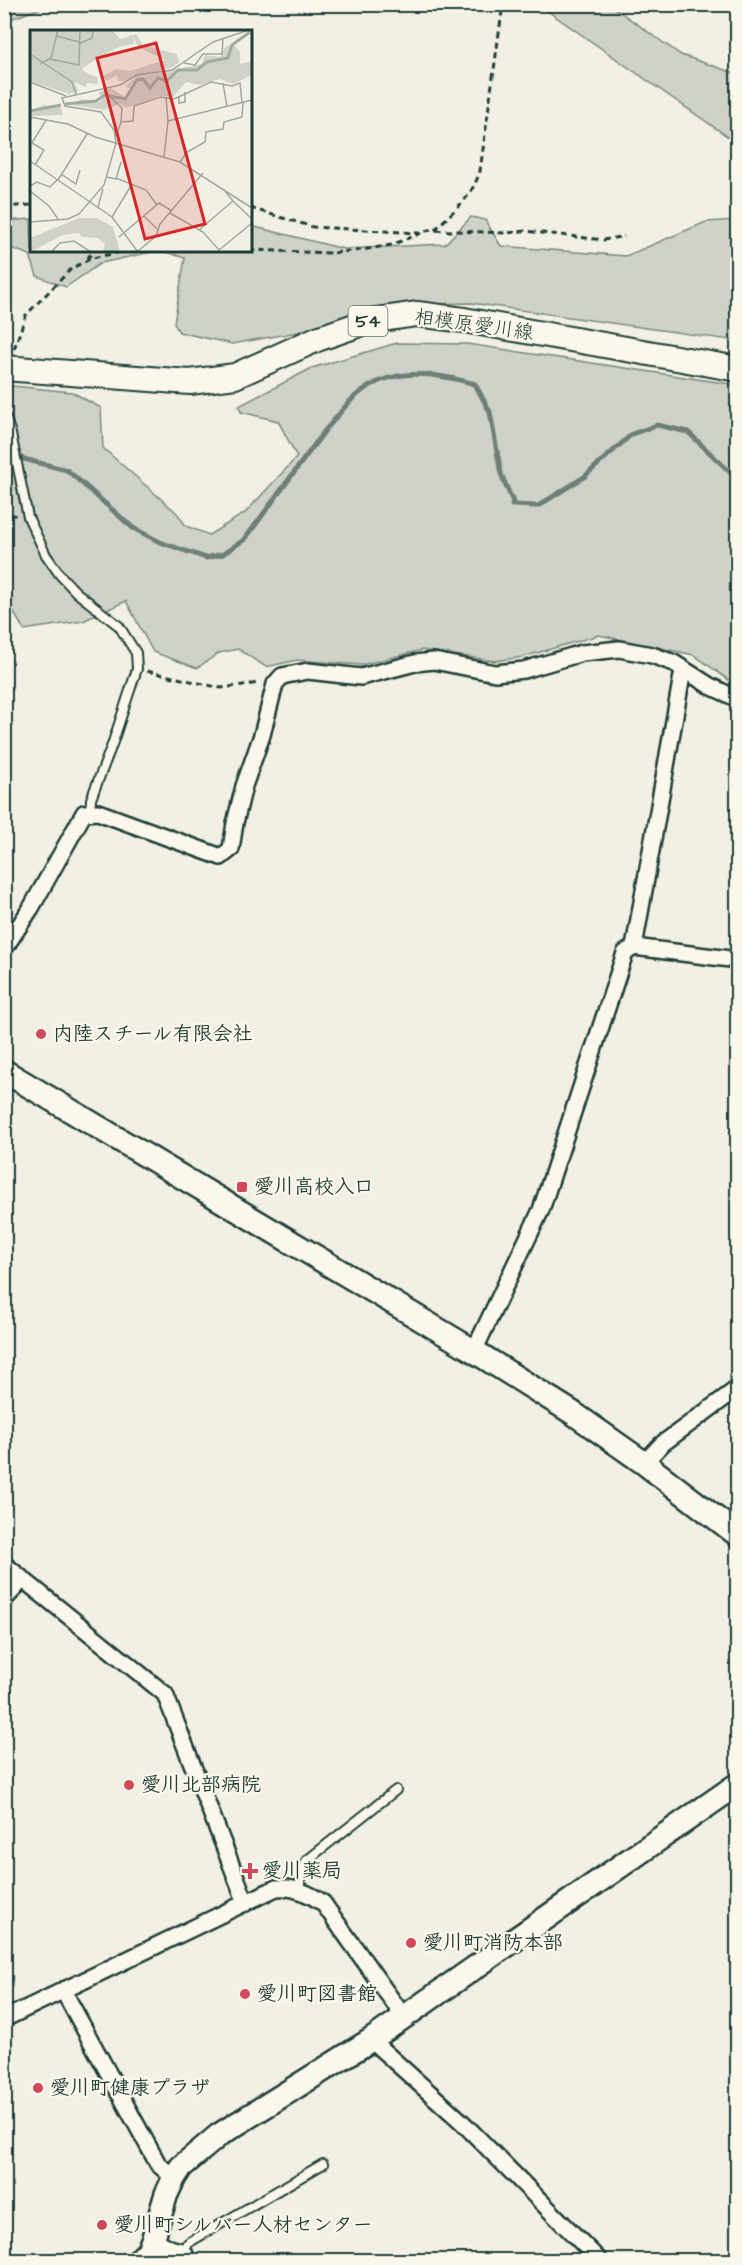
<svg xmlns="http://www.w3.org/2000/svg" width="742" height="2265" font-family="'Architects Daughter','Klee One',sans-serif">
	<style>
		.green { fill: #cfd2c8; stroke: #77887e; stroke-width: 1.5 }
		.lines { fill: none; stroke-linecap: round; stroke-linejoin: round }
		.stream { stroke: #6e7f75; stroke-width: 5 }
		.lane-casing { stroke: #1f3d34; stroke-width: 12 }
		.street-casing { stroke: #1f3d34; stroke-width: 20 }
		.secondary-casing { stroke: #1f3d34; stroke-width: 27 }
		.primary-casing { stroke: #1f3d34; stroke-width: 28 }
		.path { stroke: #1f3d34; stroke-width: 3; stroke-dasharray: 6 4.5; stroke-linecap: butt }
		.lane { stroke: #fbf7ec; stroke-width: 8 }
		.street { stroke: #fbf7ec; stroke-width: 15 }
		.secondary { stroke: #fbf7ec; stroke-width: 22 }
		.primary { stroke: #fbf7ec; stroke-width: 24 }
		.poi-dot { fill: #d1495b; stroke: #fbf7ec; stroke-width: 2 }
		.labels { text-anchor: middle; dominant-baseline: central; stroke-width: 4.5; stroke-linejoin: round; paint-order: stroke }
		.shield { fill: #fbf7ec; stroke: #61756b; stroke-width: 1.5 }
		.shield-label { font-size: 18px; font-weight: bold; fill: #1f3d34 }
		.street-label { font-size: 20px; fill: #1f3d34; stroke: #fbf7ec }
		.poi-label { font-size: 20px; font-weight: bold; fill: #1f3d34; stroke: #fbf7ec; text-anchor: start }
		.inset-river { fill: none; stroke: #a2aba1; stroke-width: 3 }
		.inset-road { fill: none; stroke: #9ea89e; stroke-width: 1.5 }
		.view { fill: #d62828; fill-opacity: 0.15; stroke: #d62828; stroke-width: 3 }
		.inset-edge { fill: none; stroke: #1f3d34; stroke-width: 3 }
	</style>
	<rect width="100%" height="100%" fill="#f2f0e5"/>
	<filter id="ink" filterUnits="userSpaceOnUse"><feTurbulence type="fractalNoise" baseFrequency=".0167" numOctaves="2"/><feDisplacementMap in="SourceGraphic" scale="12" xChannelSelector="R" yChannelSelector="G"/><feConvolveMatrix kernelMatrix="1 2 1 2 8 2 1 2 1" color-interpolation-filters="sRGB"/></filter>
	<g filter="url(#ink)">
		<!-- green -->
		<g class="green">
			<polygon points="5,4 50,4 50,5 5,21"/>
			<polygon points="539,5 610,5 681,55 737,74 737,143"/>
			<polygon points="471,217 485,220 501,246 626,256 706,222 737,220 737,341 471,303 388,305 298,332 232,344 179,332 174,323 185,258 163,251 250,250 251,226 344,249 445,244"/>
			<polygon points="31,219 32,250 156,251 101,263 66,287 37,276 30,255 5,246 5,221"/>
			<polygon points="397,343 467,344 737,385 737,686 694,655 599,635 523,657 494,661 422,650 361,665 297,660 266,667 238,649 219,653 197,668 153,652 126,601 83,621 24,630 7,601 5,600 4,396 13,386 72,392 101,408 103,448 177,513 186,526 209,535 245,513 297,457 278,421 241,412 239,406 312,368"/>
		</g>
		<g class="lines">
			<!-- stream -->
			<path class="stream" d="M4 454 67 470 133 528 160 542 206 558 223 554 245 539 326 429C337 418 346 403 358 394 392 366 435 373 475 384L490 412 501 474 513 502 512 505 538 506 584 477 632 434 657 425 688 432 731 473 738 475"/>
			<defs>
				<g id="lane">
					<polyline points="4,413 11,434 28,517 46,555 60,575 76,592 119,626 136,653 137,669 112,745 91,799 90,813"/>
					<polyline points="298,1890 306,1861 396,1790"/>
					<polyline points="181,2251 188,2243 323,2164"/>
				</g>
				<g id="street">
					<polyline points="634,947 683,670"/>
					<polyline points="4,949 31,908 84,813 98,812 221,857 231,849 235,823 244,786 262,735 275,684 282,676 308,671 361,677 415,663 434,661 495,673 524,670 582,653 619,649 652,655 674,663 710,686 738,699"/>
					<polyline points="474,1351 541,1210 625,953 634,947 738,960"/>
					<polyline points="644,1463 662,1444 738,1388"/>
					<polyline points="4,1564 165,1694 246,1903"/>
					<polyline points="4,1600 23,1579"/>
					<polyline points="63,1990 158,2164 174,2178"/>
					<path d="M4 2019 276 1888C294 1886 309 1893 323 1903L404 2017"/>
					<polyline points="371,2040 462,2122 599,2260"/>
					<polyline points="153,2239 170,2248 184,2252 187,2260"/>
				</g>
				<g id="secondary">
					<polyline points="4,1071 474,1351 573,1413 644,1463 738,1535"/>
					<polyline points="139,2260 148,2251 153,2239 166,2195 174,2178 181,2167 219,2135 371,2040 738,1784"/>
				</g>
				<polyline id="primary" points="4,368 190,382 235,376 317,339 369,321 417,314 464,320 738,369"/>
			</defs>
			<!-- lane casing -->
			<use href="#lane" class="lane-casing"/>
			<!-- street casing -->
			<use href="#street" class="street-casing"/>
			<!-- secondary casing -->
			<use href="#secondary" class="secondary-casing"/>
			<!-- primary casing -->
			<use href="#primary" class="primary-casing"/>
			<!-- path -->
			<g class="path">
				<polyline points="4,207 32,205"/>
				<polyline points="250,208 313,227 419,233"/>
				<path d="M435 230C455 208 470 201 480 171L503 4"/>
				<polyline points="250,250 330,253 362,250 391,245 429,230 507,233 525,231 604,240 624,236"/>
				<polyline points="87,259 94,250"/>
				<polyline points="14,349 26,315 72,268 92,258 130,250"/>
				<polyline points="4,524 10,515 16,515"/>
				<polyline points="147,671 221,688 259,683"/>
			</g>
			<!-- lane -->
			<use href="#lane" class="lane"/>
			<!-- street -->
			<use href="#street" class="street"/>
			<!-- secondary -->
			<use href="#secondary" class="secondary"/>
			<!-- primary -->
			<use href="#primary" class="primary"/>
		</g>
	</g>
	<!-- markers -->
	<g class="poi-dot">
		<circle cx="41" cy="1034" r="6"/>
		<rect x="236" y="1181" width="12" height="12" rx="3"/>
		<circle cx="129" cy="1785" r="6"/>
		<path d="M247 1862h6v6h6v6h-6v6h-6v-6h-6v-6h6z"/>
		<circle cx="411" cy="1943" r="6"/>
		<circle cx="245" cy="1994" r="6"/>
		<circle cx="38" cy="2088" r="6"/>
		<circle cx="102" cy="2225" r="6"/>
	</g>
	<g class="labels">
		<!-- shield labels -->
		<rect class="shield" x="348.5" y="306" width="39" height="30" rx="4.5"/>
		<g class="shield-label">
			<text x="368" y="321">54</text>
		</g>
		<!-- street labels -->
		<g class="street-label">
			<text transform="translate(474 325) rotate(8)">相模原愛川線</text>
		</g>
		<!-- poi labels -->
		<g class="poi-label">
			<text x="53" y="1034">内陸スチール有限会社</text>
			<text x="254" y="1187">愛川高校入口</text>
			<text x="141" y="1785">愛川北部病院</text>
			<text x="262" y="1871">愛川薬局</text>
			<text x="423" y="1943">愛川町消防本部</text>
			<text x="257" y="1994">愛川町図書館</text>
			<text x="50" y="2088">愛川町健康プラザ</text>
			<text x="114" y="2225">愛川町シルバー人材センター</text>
		</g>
	</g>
	<!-- overview -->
	<g transform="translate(30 30)">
		<rect width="222" height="222" fill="#f2f0e5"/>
		<path d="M0 0H82L90 9 106 4 113 15 147 24 149 32 143 37 93 51H88L87 45 78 50 69 48 86 39 100 41 135 30 108 17 103 7 104 14 88 17 52 38 54 42 67 47 68 54 57 53 55 57 45 52 48 62 39 64 0 51ZM203 14 210 22V34L222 31V45L203 54 190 49 170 55 156 52 143 67 128 66 97 78 90 74 74 80 37 74 45 75 50 69 71 72 69 62 81 58 95 67 100 59 95 56 106 47 172 34 175 25 190 27 196 16ZM14 75 31 77 33 85 0 86V81ZM49 188H67L83 197 90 222H73L75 214 68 208 52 207 49 203 33 205 0 222V208Z" fill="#cfd2c8"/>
		<path class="inset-river" d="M35 74 66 71 75 65 95 69 107 50 113 49 120 58 128 48 137 51 148 40H167L177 32 198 28 202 15 220 2M0 81 31 75"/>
		<path class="inset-road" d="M27 6 49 12M49 14 62 8 63 0M0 24 42 52 46 64M20 29 49 35 50 0M154 33 165 35 173 24H192L193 9M10 34 21 28 28 0M0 52 36 66M193 53 197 77M74 61 92 78 91 91M149 66V73L155 72V62M136 67 138 91M0 87 38 94 65 107 150 132 222 178M86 106 91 92 103 91 104 76 130 67 144 69 181 52 202 56 210 53 212 73M134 126 138 91 222 70M0 131 82 187 108 222M150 132 157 122 175 112 176 102 193 99 194 92 212 87 213 73M5 135 14 120 2 113 16 90M31 144 46 154 50 140M77 147 86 149 91 132M86 148 116 160 127 175M28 150 57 104M0 156 7 152 20 157 27 150M0 161 19 176 28 189M203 171 222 189M68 177 73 159M140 183 173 202 189 220 222 193M114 186 127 199M82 187 102 154M0 192 38 189 49 184 74 155 86 113 84 100 71 82 35 76 32 68 90 55 107 45 142 40 183 12 219 0M169 200 203 171 194 160M89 207 129 173 142 181M108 221 126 206 130 194 173 143M21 222 30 213 44 211 61 222"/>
		<path class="view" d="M126 13 175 194 115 209 67 28Z"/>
		<rect width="222" height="222" class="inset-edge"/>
	</g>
	<!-- margin -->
	<rect width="742" height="2265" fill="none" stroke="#fbf7ec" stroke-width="24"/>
	<rect x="12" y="12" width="718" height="2241" fill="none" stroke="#1f3d34" stroke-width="2" filter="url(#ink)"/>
</svg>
